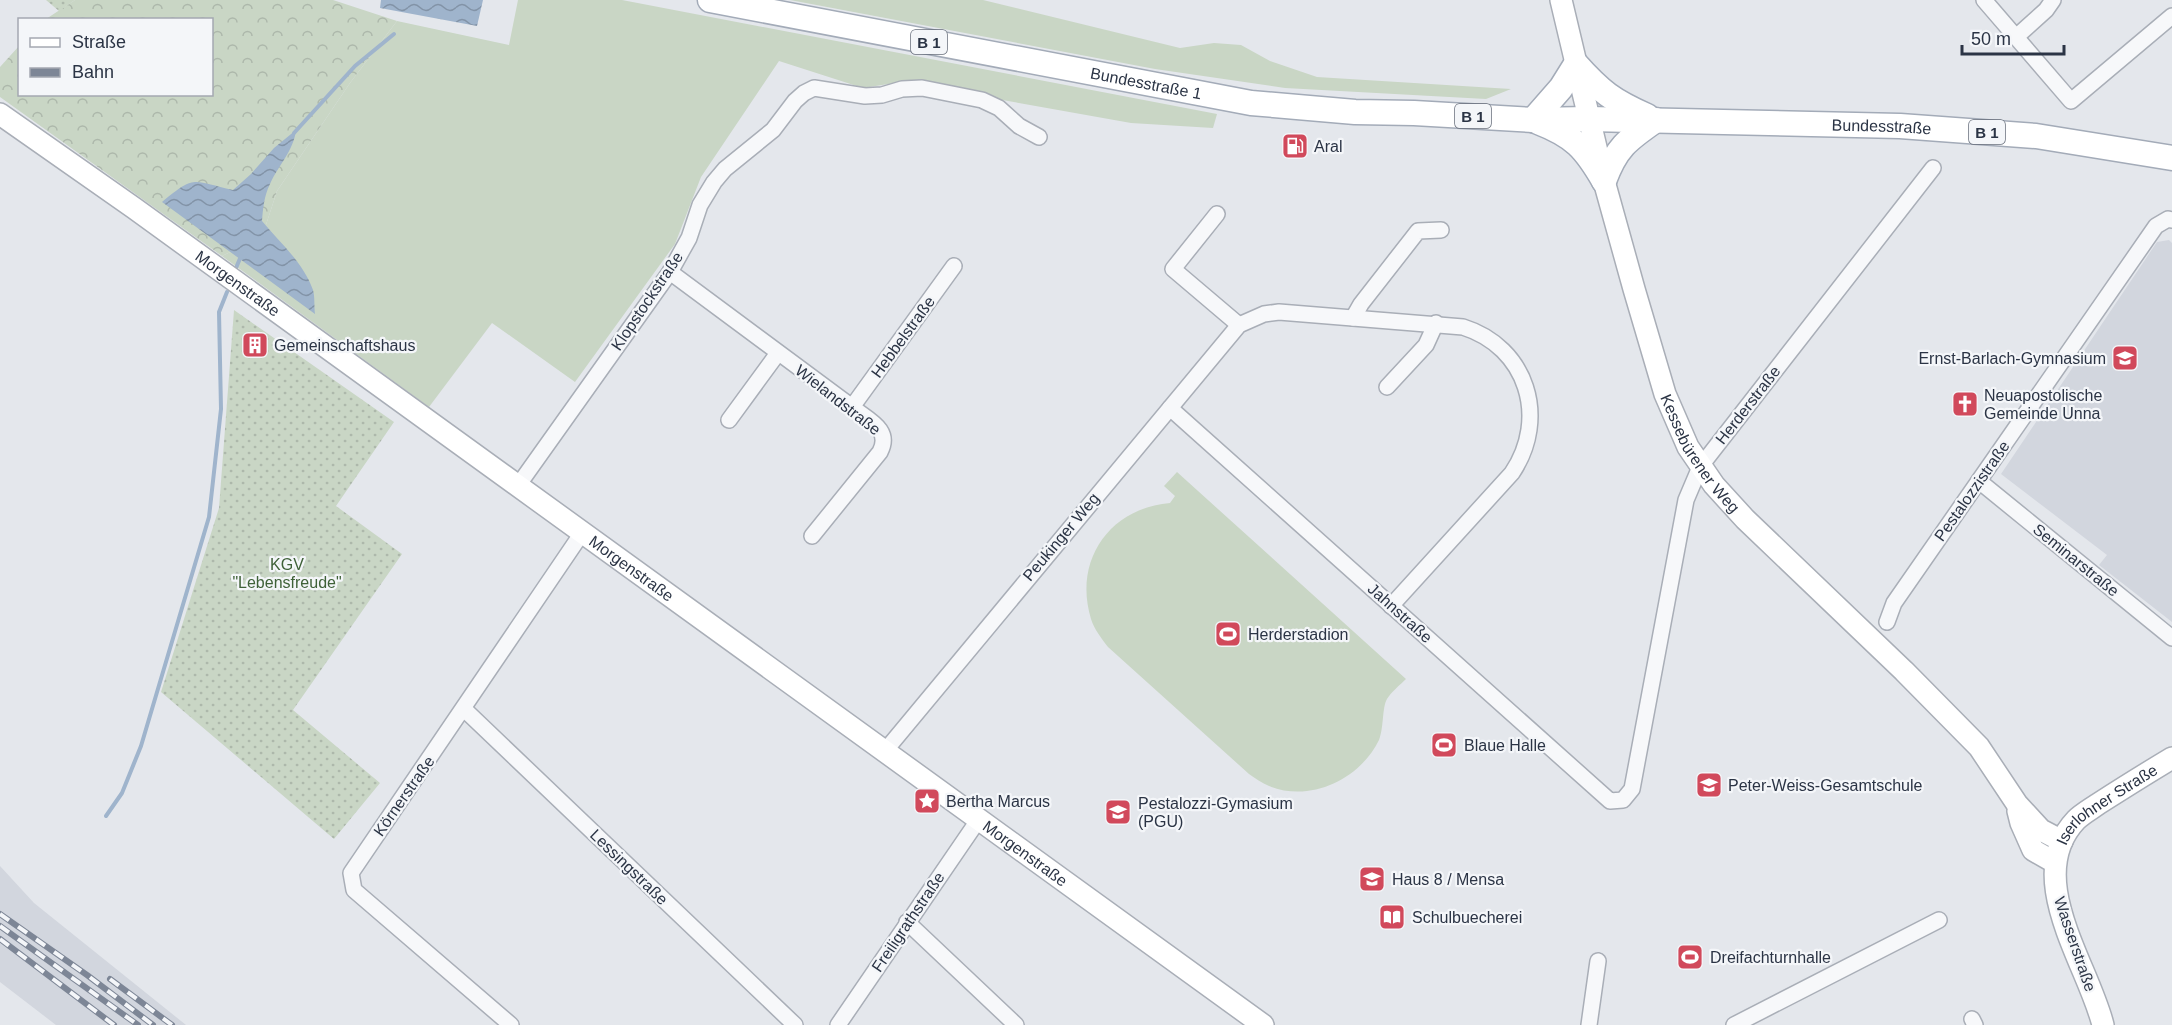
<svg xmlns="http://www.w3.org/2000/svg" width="2172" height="1025" font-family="Helvetica,sans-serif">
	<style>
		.built { fill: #d2d6de }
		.grass { fill: #c9d6c5 }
		.forest { fill: url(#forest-crowns) }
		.garden { fill: url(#garden-dots) }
		.water { fill: url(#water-waves) }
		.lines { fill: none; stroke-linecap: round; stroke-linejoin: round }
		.stream { stroke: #9fb4cc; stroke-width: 4 }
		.minor-casing { stroke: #a9aeb7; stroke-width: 18 }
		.secondary-casing { stroke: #a9aeb7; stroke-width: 24 }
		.primary-casing { stroke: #a3abb8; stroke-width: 27 }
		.minor { stroke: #f7f8fa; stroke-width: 15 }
		.secondary { stroke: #fff; stroke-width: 21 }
		.primary { stroke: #fff; stroke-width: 24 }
		.rail-casing { stroke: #7d8696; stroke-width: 6 }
		.rail { stroke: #f4f6f9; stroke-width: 4; stroke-dasharray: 11; stroke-linecap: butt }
		.labels { text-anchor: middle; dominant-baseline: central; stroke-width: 4.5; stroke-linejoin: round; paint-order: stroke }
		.shield { fill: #f4f6f9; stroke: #676e7b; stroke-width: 1.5 }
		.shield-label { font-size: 15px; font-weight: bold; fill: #2b3445 }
		.street-label { font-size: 16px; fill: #2b3445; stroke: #f4f6f9 }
		.poi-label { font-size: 16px; fill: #2b3445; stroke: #f4f6f9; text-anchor: start }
		.park-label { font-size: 16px; fill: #3f6138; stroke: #f4f6f9 }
	</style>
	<defs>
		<pattern id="forest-crowns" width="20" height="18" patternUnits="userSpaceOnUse" patternTransform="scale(1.5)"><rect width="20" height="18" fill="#c9d6c5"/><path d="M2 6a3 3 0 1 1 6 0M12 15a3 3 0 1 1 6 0" fill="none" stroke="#adb8ab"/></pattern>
		<pattern id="garden-dots" width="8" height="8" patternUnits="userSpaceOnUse" patternTransform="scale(1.5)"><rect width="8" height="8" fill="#c9d6c5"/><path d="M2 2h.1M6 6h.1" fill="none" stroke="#adb8ab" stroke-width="1.8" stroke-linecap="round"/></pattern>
		<pattern id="water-waves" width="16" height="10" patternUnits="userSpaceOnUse" patternTransform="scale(1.5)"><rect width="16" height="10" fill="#9fb4cc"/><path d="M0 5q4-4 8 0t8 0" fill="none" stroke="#8293a7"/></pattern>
	</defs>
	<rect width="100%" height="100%" fill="#e4e7ec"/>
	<!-- built -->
	<g class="built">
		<polygon points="2169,240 2172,243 2172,622 2099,565 2107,555 2001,474 2157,242"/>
		<polygon points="0,866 34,903 186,1025 56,1025 0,982"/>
	</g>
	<!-- grass -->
	<g class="grass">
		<polygon points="518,0 622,0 1217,114 1213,128 1131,123 901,82 863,88 779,61 701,177 675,244 575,382 492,323 429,407 222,256 262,237 277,191 350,83 397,21 509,45"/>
		<polygon points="790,0 983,0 1180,48 1214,43 1241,45 1270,61 1317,77 1511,89 1486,99 1285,88 1155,69"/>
		<path d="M1177 472 1406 679C1400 685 1391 692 1387 699 1382 707 1384 728 1379 740 1360 779 1311 803 1269 786 1262 783 1255 778 1249 774L1108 647C1102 639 1094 629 1091 619 1073 560 1110 508 1170 503L1175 496 1164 486Z"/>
	</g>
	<!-- forest -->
	<polygon class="forest" points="75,0 333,0 397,21 350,83 277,191 262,237 222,256 0,97 0,67 19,46 20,94 212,94 212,20 46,19"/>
	<!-- garden -->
	<g class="garden">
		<polygon points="46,0 75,0 59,11"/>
		<polygon points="234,310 394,422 336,506 402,554 293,710 380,783 334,839 161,692 219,508"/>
	</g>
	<!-- water -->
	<g class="water">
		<polygon points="381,0 483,0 477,26 380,8"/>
		<path d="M296 130C294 150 278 166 270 184 264 196 263 209 262 221 280 243 303 262 313 290 315 297 314 306 315 314L162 202C196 174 192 181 233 190L251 174 274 148Z"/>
	</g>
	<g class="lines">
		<!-- stream -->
		<g class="stream">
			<polyline points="294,133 355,66 394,34"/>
			<polyline points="236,268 241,256"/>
			<polyline points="106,816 122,793 141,746 209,517 221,409 219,312 227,292"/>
		</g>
		<defs>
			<g id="minor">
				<polyline points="1984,0 2071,101 2172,16"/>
				<polyline points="2016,37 2046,10 2053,0"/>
				<polyline points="1217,214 1173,269 1239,325"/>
				<path d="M670 272 852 407C868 420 892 429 880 452L812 536"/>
				<polyline points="1353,318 1361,304 1418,231 1441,230"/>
				<polyline points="1387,387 1426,345 1436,323"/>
				<polyline points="852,407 954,266"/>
				<polyline points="1170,408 1610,801 1623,800 1632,789 1686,500 1700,467 1933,168"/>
				<polyline points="729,420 778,353"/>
				<polyline points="1979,481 2172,638"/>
				<polyline points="517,487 670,272 689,238 700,205 714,182 725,169 773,130 795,101 804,93 814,88 865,96 882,95 902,89 922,88 982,100 999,108 1019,126 1039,137"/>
				<polyline points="1887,622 1894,603 2156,226 2168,219 2172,220"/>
				<polyline points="464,709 795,1025"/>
				<path d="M885 751 1239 325 1264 314 1279 312 1463 327C1527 347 1549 418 1512 473L1391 606"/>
				<polyline points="907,922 1016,1025"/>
				<polyline points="1972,1019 1975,1025"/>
				<polyline points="511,1025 354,890 351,873 582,533"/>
				<polyline points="838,1025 979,819"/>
				<polyline points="1589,1025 1598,961"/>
				<polyline points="1734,1025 1939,920"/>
			</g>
			<g id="secondary">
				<path id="s1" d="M1561 0 1604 181 1634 289 1665 394 1688 447 1714 485 1745 519 1904 671 1979 747 2017 804 2041 830 2062 841"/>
				<path id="s2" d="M0 114 134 208 1263 1025"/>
				<polyline points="2018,811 2021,823 2033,850 2054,862"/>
				<path id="s3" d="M2103 1025C2088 964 2022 877 2076 820 2082 814 2091 809 2098 804 2123 788 2147 773 2172 758"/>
			</g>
			<g id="primary">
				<path id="s4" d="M710 0 1251 103 1355 112 1414 113 1533 120 1588 119 1900 126 2036 136 2172 158"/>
				<path d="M1533 120 1561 88 1576 64C1601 92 1613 101 1647 116"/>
				<path d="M1538 122C1574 136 1585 148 1604 181"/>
				<path d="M1604 181C1616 148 1627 140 1656 120"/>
			</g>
		</defs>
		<!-- minor casing -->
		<use href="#minor" class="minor-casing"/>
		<!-- secondary casing -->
		<use href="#secondary" class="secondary-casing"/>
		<!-- primary casing -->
		<use href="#primary" class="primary-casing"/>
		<!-- minor -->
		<use href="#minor" class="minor"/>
		<!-- secondary -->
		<use href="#secondary" class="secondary"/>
		<!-- primary -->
		<use href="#primary" class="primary"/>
		<defs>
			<g id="rail">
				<polyline points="0,914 87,975 153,1025"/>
				<polyline points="0,926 138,1025"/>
				<polyline points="0,939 114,1025"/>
				<polyline points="110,979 172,1025"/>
			</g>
		</defs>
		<!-- rail casing -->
		<use href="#rail" class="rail-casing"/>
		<!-- rail -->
		<use href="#rail" class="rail"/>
	</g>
	<!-- icons -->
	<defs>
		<symbol id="fuel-square" viewBox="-11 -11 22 22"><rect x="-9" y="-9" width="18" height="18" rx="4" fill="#d1495b" stroke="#f4f6f9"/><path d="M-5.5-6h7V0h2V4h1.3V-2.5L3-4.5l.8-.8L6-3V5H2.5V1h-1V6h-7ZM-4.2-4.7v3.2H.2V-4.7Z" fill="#fff"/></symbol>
		<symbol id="building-square" viewBox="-11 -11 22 22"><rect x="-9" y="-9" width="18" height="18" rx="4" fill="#d1495b" stroke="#f4f6f9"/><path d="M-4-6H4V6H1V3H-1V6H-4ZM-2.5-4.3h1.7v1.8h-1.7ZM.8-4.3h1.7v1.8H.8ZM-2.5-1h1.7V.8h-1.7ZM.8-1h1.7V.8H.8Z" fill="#fff"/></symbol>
		<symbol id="school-square" viewBox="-11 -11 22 22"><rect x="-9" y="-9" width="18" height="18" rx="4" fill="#d1495b" stroke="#f4f6f9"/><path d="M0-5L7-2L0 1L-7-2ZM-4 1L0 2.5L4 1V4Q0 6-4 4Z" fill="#fff"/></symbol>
		<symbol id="church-square" viewBox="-11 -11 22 22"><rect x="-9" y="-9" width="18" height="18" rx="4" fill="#d1495b" stroke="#f4f6f9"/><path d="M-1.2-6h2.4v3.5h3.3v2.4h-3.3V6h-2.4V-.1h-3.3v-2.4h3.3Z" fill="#fff"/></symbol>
		<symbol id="stadium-square" viewBox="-11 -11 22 22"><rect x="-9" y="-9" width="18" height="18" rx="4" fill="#d1495b" stroke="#f4f6f9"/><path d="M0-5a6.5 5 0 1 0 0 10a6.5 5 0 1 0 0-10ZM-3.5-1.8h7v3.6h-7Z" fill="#fff"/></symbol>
		<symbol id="sight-square" viewBox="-11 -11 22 22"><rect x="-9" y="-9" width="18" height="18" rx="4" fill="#d1495b" stroke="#f4f6f9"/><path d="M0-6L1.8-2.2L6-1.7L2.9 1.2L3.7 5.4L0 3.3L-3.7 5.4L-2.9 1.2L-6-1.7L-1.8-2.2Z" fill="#fff"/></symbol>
		<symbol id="library-square" viewBox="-11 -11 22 22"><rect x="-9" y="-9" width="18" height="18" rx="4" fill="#d1495b" stroke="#f4f6f9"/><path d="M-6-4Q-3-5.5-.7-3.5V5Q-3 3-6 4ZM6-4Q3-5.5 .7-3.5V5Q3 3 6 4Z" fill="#fff"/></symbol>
	</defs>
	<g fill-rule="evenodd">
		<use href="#fuel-square" x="1280" y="131" width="30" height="30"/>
		<use href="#building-square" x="240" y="330" width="30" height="30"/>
		<use href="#school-square" x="2110" y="343" width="30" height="30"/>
		<use href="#church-square" x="1950" y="389" width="30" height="30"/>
		<use href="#stadium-square" x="1213" y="619" width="30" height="30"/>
		<use href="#stadium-square" x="1429" y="730" width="30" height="30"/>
		<use href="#school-square" x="1694" y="770" width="30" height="30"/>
		<use href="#sight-square" x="912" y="786" width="30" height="30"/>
		<use href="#school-square" x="1103" y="797" width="30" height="30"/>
		<use href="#school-square" x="1357" y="864" width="30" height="30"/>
		<use href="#library-square" x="1377" y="902" width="30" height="30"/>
		<use href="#stadium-square" x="1675" y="942" width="30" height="30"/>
	</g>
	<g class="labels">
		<!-- shield labels -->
		<g class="shield">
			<rect x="911" y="30" width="36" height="24" rx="4.5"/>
			<rect x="1455" y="104" width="36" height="24" rx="4.5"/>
			<rect x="1969" y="120" width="36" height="24" rx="4.5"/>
		</g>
		<g class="shield-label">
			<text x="929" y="42">B 1</text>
			<text x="1473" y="116">B 1</text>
			<text x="1987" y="132">B 1</text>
		</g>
		<!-- street labels -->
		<g class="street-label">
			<text stroke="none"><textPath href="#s4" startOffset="444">Bundesstraße 1</textPath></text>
			<text stroke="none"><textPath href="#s4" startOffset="1182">Bundesstraße</textPath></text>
			<text stroke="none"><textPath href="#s2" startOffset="292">Morgenstraße</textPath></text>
			<text transform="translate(647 301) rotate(-56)">Klopstockstraße</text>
			<text transform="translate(903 337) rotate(-54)">Hebbelstraße</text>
			<text transform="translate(838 400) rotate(38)">Wielandstraße</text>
			<text transform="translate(1748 405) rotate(-52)">Herderstraße</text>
			<text stroke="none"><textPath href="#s1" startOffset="477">Kessebürener Weg</textPath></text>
			<text transform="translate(1972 491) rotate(-55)">Pestalozzistraße</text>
			<text transform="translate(1061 537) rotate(-50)">Peukinger Weg</text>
			<text transform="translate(2076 560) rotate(39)">Seminarstraße</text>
			<text stroke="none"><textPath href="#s2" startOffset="778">Morgenstraße</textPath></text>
			<text transform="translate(1400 613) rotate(42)">Jahnstraße</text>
			<text transform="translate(404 796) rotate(-55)">Körnerstraße</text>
			<text stroke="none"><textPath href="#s3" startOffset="252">Iserlohner Straße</textPath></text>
			<text stroke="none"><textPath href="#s2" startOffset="1264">Morgenstraße</textPath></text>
			<text transform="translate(629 867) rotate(44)">Lessingstraße</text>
			<text transform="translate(908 922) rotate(-56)">Freiligrathstraße</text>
			<text transform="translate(2075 944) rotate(71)">Wasserstraße</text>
		</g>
		<!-- poi labels -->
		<g class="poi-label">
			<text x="1314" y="146">Aral</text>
			<text x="274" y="345">Gemeinschaftshaus</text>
			<text x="2106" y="358" text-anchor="end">Ernst-Barlach-Gymnasium</text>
			<text x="1984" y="395">Neuapostolische<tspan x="1984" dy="18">Gemeinde Unna</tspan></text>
			<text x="1248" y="634">Herderstadion</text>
			<text x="1464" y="745">Blaue Halle</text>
			<text x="1728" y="785">Peter-Weiss-Gesamtschule</text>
			<text x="946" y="801">Bertha Marcus</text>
			<text x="1138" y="803">Pestalozzi-Gymasium<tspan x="1138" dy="18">(PGU)</tspan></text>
			<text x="1392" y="879">Haus 8 / Mensa</text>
			<text x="1412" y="917">Schulbuecherei</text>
			<text x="1710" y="957">Dreifachturnhalle</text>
		</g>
		<!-- park labels -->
		<g class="park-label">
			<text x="287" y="564">KGV<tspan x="287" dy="18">"Lebensfreude"</tspan></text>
		</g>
	</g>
	<!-- legend -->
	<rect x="18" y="18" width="195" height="78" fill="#f4f6f9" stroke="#a4a8b1" stroke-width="1.5"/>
	<rect x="30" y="38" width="30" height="9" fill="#ffffff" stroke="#a4a8b1" stroke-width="1.5"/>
	<text x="72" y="48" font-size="18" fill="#2b3445">Straße</text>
	<rect x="30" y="68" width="30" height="9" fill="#7d8696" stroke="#a4a8b1" stroke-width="1.5"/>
	<text x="72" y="78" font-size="18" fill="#2b3445">Bahn</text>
	<!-- scale -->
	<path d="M1962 45v9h102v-9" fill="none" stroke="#2b3445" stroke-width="3"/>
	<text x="1971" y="45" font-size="18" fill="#2b3445" stroke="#f4f6f9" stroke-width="4.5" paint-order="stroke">50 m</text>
</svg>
